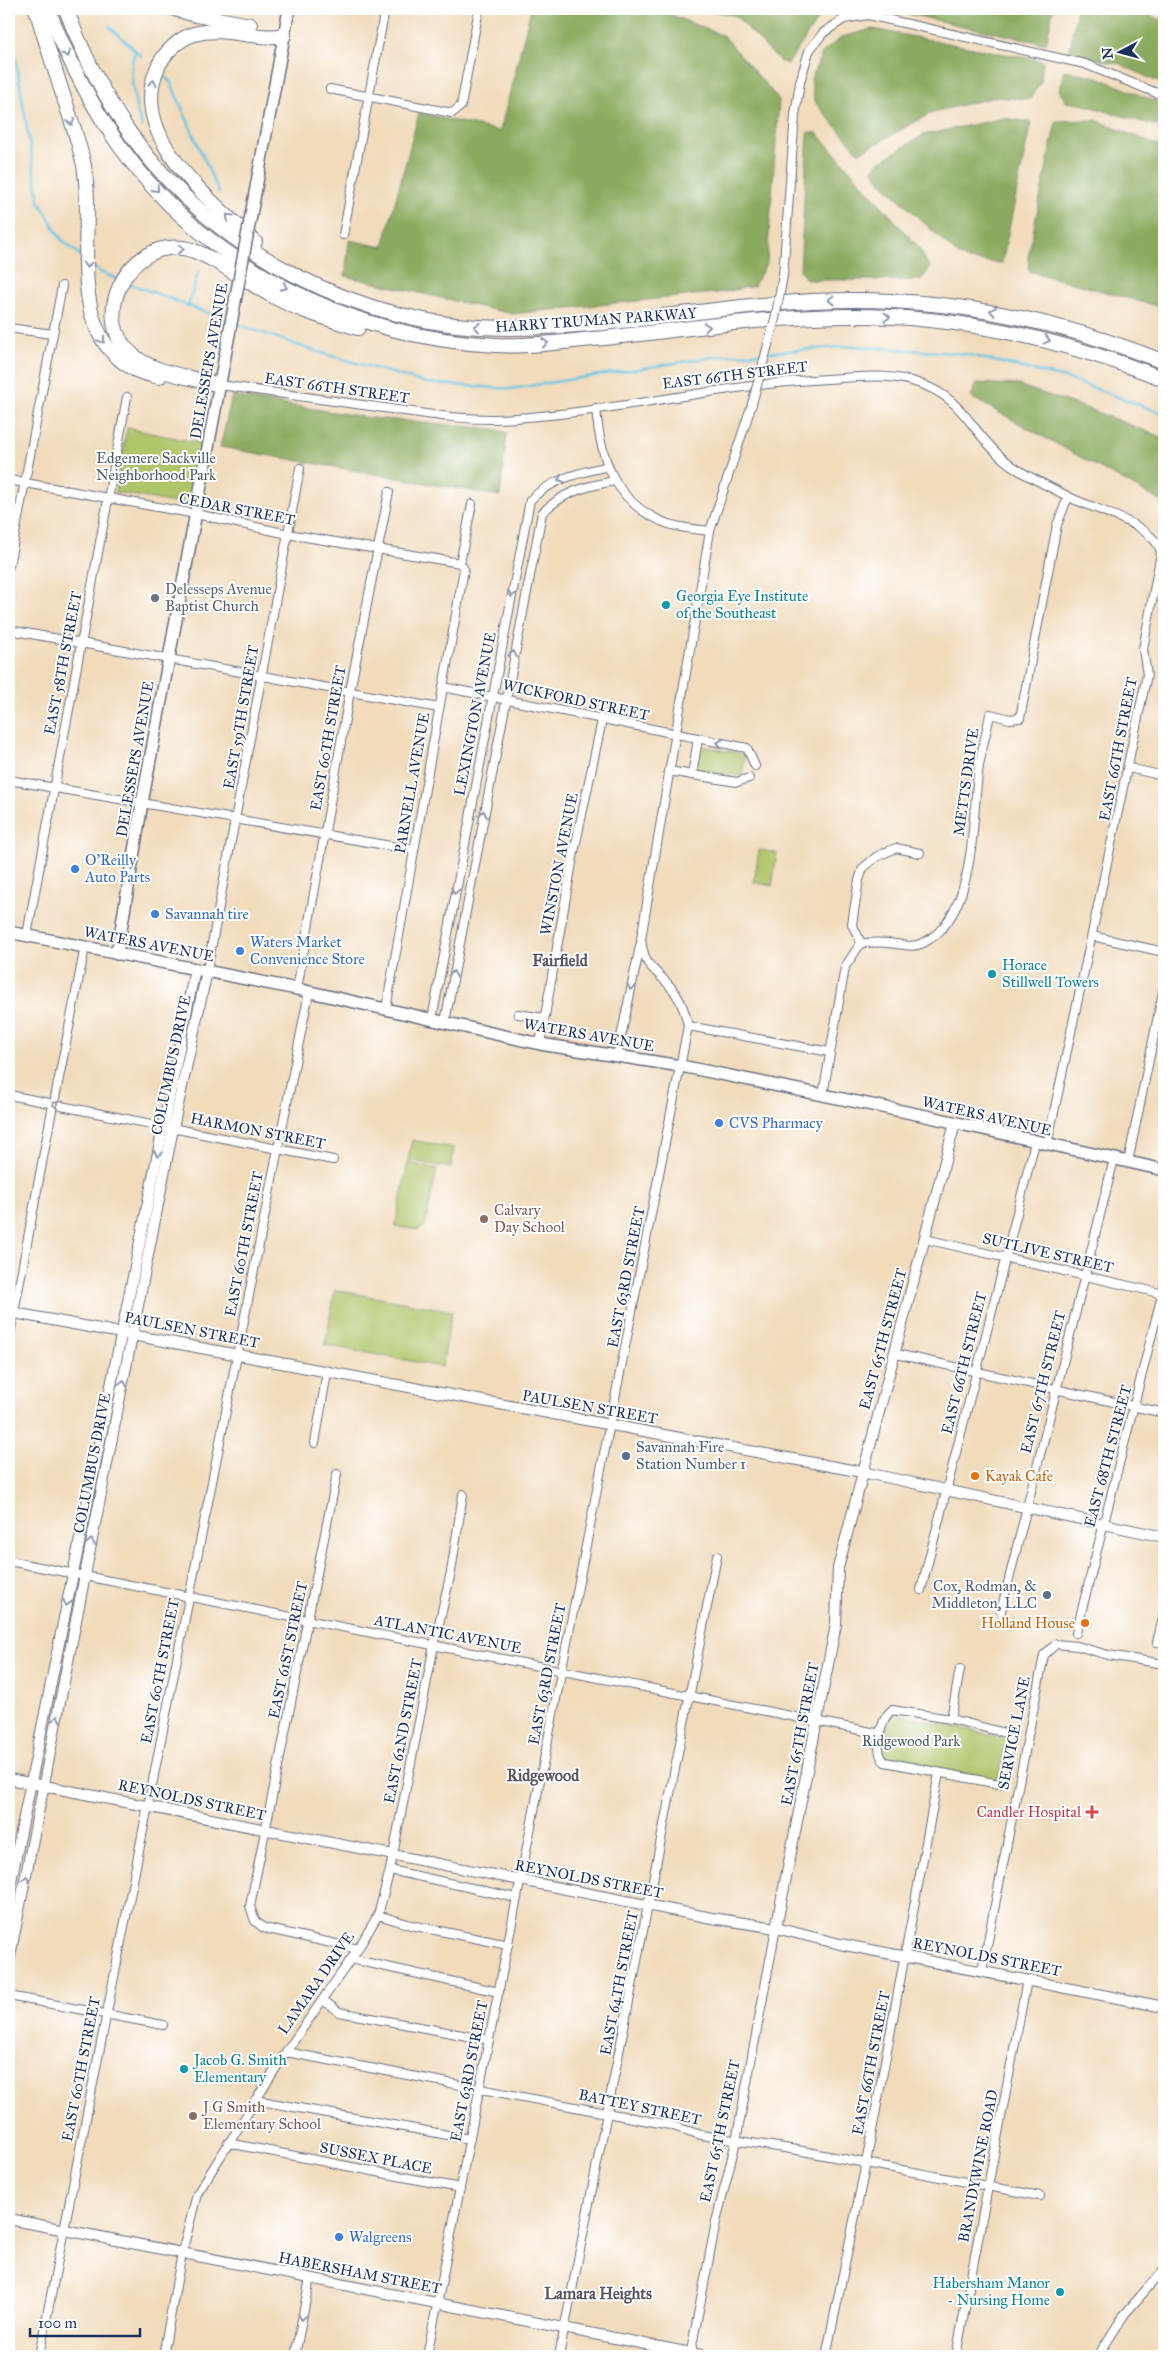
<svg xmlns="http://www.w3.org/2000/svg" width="1173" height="2365" font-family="'IM FELL Great Primer',serif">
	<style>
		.green { fill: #afc56a; stroke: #657a64 }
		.forest { fill: #8baa5e; stroke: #536c5e }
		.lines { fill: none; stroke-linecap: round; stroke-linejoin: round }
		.stream { stroke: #65c3e3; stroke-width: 2.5 }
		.minor-casing { stroke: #666b7f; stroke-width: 10 }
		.tertiary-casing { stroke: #666b7f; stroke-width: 12 }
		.secondary-casing { stroke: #666b7f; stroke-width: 14 }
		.motorway-casing { stroke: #666b7f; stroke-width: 16 }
		.minor { stroke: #fff; stroke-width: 8 }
		.tertiary { stroke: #fff; stroke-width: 10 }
		.secondary { stroke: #fff; stroke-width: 11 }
		.motorway { stroke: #fff; stroke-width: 14 }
		.minor-bridge-casing { stroke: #666b7f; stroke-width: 10; stroke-linecap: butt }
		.secondary-bridge-casing { stroke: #666b7f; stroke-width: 14; stroke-linecap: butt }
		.minor-bridge { stroke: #fff; stroke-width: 8 }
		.secondary-bridge { stroke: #fff; stroke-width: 11 }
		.oneway { stroke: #8d97ae }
		.worship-dot { fill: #6b7280; stroke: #fff; stroke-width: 2 }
		.culture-dot { fill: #0f9aa8; stroke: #fff; stroke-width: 2 }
		.shop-dot { fill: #3f7fe0; stroke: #fff; stroke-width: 2 }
		.education-dot { fill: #8d6e63; stroke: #fff; stroke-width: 2 }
		.service-dot { fill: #5c6f8a; stroke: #fff; stroke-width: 2 }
		.food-dot { fill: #e8710a; stroke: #fff; stroke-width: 2 }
		.health-dot { fill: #e0444e; stroke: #fff; stroke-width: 2 }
		.labels { text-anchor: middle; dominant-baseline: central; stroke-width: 4; stroke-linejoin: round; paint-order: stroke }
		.street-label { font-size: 15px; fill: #1b2f5e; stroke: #fff }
		.park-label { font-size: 15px; fill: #475c62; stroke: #fff }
		.worship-label { font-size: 15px; fill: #5b616d; stroke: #fff; text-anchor: start }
		.culture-label { font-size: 15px; fill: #0d838f; stroke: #fff; text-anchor: start }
		.shop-label { font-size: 15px; fill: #366cbe; stroke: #fff; text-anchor: start }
		.education-label { font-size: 15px; fill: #785e54; stroke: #fff; text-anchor: start }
		.service-label { font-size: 15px; fill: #4e5e75; stroke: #fff; text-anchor: start }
		.food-label { font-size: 15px; fill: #c56008; stroke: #fff; text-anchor: start }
		.health-label { font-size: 15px; fill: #be3a42; stroke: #fff; text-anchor: end }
		.neighbourhood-label { font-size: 16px; font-weight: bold; fill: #595560; stroke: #fff }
	</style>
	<rect width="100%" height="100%" fill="#fff"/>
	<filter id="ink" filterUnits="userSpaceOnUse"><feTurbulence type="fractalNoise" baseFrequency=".02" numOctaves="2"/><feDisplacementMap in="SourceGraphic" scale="10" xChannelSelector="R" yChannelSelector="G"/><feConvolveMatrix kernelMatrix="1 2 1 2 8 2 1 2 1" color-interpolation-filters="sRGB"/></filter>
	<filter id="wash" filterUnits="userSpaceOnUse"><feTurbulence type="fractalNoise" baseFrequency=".0096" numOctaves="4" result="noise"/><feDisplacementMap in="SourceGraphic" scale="20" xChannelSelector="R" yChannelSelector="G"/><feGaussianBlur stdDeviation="1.12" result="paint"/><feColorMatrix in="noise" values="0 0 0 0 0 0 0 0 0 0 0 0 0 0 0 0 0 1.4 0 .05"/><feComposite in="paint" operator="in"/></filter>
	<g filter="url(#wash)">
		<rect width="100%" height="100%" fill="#f1dbbb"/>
		<!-- green -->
		<g class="green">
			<polygon points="127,428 204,444 194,501 192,504 187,503 186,505 115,492"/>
			<polygon points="701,746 744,754 744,766 741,776 696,769"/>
			<polygon points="759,850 777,853 772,886 754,882"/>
			<polygon points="412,1140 454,1148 451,1168 408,1160"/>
			<polygon points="408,1163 437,1169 425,1226 417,1230 395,1226"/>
			<polygon points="335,1290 452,1311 442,1367 325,1345"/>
			<polygon points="898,1714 1004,1738 1006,1742 999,1778 997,1780 887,1759 882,1755 890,1717"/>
		</g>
		<!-- forest -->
		<g class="forest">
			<polygon points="531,9 633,9 669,14 724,36 779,100 767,262 754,286 724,292 512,314 345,276 349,240 383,247 419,113 500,131"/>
			<polygon points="703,9 831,9 821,14 788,64 779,61 736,16"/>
			<polygon points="885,9 1053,9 1046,44"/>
			<polygon points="1077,9 1133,9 1164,21 1164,85 1120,64 1069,53"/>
			<polygon points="872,29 1043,61 1041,81 1030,99 995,97 933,112 859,153 814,101 811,79 822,53 842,37"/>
			<polygon points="1064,70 1097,77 1164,105 1164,128 1081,104 1066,102 1059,90"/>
			<polygon points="1004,118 1031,122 1002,263 969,260 958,255 881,182 873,170 878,163 923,135"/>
			<polygon points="1096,120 1164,148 1164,308 1029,271 1028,257 1056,121"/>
			<polygon points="808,132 817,133 919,248 930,268 921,280 807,280 800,271"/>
			<polygon points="976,383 1018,385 1086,408 1164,438 1164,503 971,397"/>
			<polygon points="232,396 372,418 495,429 507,433 500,496 220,447"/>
		</g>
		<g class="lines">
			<!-- stream -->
			<g class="stream">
				<polyline points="109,26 136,51"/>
				<polyline points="9,33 16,61 39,201 61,239 81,256"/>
				<path d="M141 56 136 51C126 65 136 111 142 127"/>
				<polyline points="164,76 171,83 219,193"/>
				<polyline points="91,265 100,272 119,280"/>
				<polyline points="128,283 229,321"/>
				<polyline points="188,306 199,271"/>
				<polyline points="234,323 315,351 426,383 510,389 720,356 853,346 965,354 1069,379 1164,414"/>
			</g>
		</g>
	</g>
	<g filter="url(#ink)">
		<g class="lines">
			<defs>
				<g id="minor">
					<polyline points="330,89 452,113 461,106 479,9"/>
					<polyline points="343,235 385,9"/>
					<polyline points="783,276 795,115 800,82 809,51 823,33 844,19 868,15 1085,64 1164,96"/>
					<polyline points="9,328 52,334"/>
					<path d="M220 385C270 392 320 399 370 406 419 413 467 422 516 418 621 411 723 384 828 379 857 377 890 373 918 383 962 397 969 428 1000 456 1018 473 1043 483 1065 495 1090 509 1155 523 1161 553L1143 649 1147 675 1047 1145"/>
					<path d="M596 408C600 456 613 500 661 521 676 528 694 529 710 531"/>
					<polyline points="9,480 196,514 288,534 460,563 464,569 386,1009"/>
					<polyline points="460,563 472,504"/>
					<polyline points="9,566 62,286"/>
					<polyline points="9,630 439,708"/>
					<polyline points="443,687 747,748 755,766"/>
					<polyline points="1129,768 1164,776"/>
					<polyline points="668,771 737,782 749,778"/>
					<polyline points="692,775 698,739"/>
					<polyline points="9,780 414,850"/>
					<polyline points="27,935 127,397"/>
					<polyline points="1092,936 1164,952"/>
					<path d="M861 943C870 943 879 942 888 943 902 944 912 949 925 942 978 914 971 817 979 766 982 748 987 731 990 714L1010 719 1020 718 1057 525 1068 497"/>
					<polyline points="207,971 300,468"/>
					<polyline points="297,989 350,691 389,492"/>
					<polyline points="518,1014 544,1018"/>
					<path d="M432 1019 530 500C552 479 578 473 608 466"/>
					<path d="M445 1022 542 513C563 492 586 486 615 481"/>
					<polyline points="688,1026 830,1052"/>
					<polyline points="540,1044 573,857 602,720"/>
					<polyline points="617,1056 640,946"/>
					<polyline points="9,1095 49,1103"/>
					<polyline points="823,1095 845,967 861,943 852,924 859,880 863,868 876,857 896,848 920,853"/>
					<polyline points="55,1098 85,947"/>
					<polyline points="61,1106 333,1160"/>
					<polyline points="1128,1162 1164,987"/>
					<polyline points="925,1239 1164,1294"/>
					<polyline points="9,1339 52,1110"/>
					<polyline points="896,1354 1164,1413"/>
					<polyline points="315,1443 327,1372"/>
					<polyline points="337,1474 250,1906 255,1921 264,1928 358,1949"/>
					<polyline points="9,1561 881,1734"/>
					<polyline points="921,1590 1035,1142"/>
					<polyline points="1001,1611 1114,1159"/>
					<polyline points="1076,1633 1164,1287"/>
					<polyline points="1157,1642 1164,1614"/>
					<path d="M892 1710 951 1719 1009 1734 1011 1739 1003 1781 999 1784 885 1762C873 1753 880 1718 892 1710Z"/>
					<polyline points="951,1719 960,1669"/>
					<polyline points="390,1870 517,1898"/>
					<polyline points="378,1915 411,1925 508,1945"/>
					<polyline points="351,1959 499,1992"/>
					<polyline points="982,1971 1044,1655 1056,1644 1077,1646 1108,1655 1164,1664"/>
					<polyline points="9,1996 163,2025"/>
					<polyline points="323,2000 339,2012 489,2040"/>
					<polyline points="286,2052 670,2125 701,2135 797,2150 1040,2196"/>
					<polyline points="255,2100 470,2139"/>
					<polyline points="228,2143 460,2188"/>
					<polyline points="39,2356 309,992"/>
					<polyline points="163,2356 182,2253 197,2194 286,2052 358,1949 378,1915 390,1870 434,1645 451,1572 463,1494"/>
					<polyline points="295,2356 310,2278"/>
					<path d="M427 2356 688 1026C685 1010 680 996 668 984 651 965 645 968 641 939L710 531 752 404"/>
					<polyline points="559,2356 717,1556"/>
					<polyline points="690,2356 716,2222 736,2141 776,1928"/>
					<polyline points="826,2356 866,2163 939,1773"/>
					<polyline points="956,2356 1027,1980"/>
					<polyline points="1098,2356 1124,2315 1164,2269"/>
				</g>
				<g id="tertiary">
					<polyline points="9,1312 862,1472 1164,1537"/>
					<polyline points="9,1779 712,1918 776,1928 840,1944 1164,2007"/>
					<polyline points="9,1891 195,969"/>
					<polyline points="776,1928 836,1624 838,1568 955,1123"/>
					<polyline points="9,1961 173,1128 207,971"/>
					<polyline points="9,2219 706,2356"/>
				</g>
				<g id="secondary">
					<polyline points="253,204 289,9"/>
					<polyline points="9,932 297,989 540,1044 681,1066 926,1116 1164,1170"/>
					<polyline points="117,954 142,803 225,356"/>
				</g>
				<g id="motorway">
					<path d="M36 9C46 42 56 74 67 107 73 126 80 146 84 166 96 232 62 330 134 369 141 373 151 375 159 377"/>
					<path d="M48 9C67 57 89 102 119 145 204 265 350 338 496 345 532 347 569 341 604 338 687 329 770 316 853 316 962 316 1063 340 1164 379"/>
					<path d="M66 9C83 54 104 97 132 136 217 254 364 329 509 328 624 328 738 300 853 300 961 300 1064 322 1164 362"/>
					<polyline points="175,9 196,15 250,25"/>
					<path d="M255 242C211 200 128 138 157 69 163 54 178 39 194 34 225 25 254 41 284 35"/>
					<path d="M220 385C194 378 154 373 134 356 88 321 126 240 183 248 206 251 247 282 269 294 297 310 328 319 358 328"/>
				</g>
			</defs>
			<!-- minor casing -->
			<use href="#minor" class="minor-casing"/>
			<!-- tertiary casing -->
			<use href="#tertiary" class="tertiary-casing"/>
			<!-- secondary casing -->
			<use href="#secondary" class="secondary-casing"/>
			<!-- motorway casing -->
			<use href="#motorway" class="motorway-casing"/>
			<!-- minor -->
			<use href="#minor" class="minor"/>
			<!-- tertiary -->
			<use href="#tertiary" class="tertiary"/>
			<!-- secondary -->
			<use href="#secondary" class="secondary"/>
			<!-- motorway -->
			<use href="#motorway" class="motorway"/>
			<defs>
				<polyline id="minor-bridge" points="752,404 775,319 783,276"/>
				<polyline id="secondary-bridge" points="225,356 253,204"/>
			</defs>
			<!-- minor-bridge casing -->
			<use href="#minor-bridge" class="minor-bridge-casing"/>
			<!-- secondary-bridge casing -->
			<use href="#secondary-bridge" class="secondary-bridge-casing"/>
			<!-- minor-bridge -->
			<use href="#minor-bridge" class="minor-bridge"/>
			<!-- secondary-bridge -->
			<use href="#secondary-bridge" class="secondary-bridge"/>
		</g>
		<!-- one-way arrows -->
		<defs><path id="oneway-chevron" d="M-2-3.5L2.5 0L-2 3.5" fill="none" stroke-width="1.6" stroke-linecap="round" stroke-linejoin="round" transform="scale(1.25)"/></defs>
		<g class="oneway">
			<use href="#oneway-chevron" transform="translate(67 54) rotate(66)"/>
			<use href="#oneway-chevron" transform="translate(153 83) rotate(-78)"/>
			<use href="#oneway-chevron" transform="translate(71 122) rotate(73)"/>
			<use href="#oneway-chevron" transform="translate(156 189) rotate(48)"/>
			<use href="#oneway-chevron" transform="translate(229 217) rotate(-137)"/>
			<use href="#oneway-chevron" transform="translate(181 249) rotate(5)"/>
			<use href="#oneway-chevron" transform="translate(87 265) rotate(90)"/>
			<use href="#oneway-chevron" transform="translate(284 287) rotate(28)"/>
			<use href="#oneway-chevron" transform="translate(831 300) rotate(179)"/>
			<use href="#oneway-chevron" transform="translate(993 311) rotate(-169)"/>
			<use href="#oneway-chevron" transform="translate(887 317) rotate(2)"/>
			<use href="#oneway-chevron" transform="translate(477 327) rotate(-175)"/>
			<use href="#oneway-chevron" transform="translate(707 327) rotate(-6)"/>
			<use href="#oneway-chevron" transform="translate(102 340) rotate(56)"/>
			<use href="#oneway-chevron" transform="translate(1047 340) rotate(15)"/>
			<use href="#oneway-chevron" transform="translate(545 343) rotate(-4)"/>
			<use href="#oneway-chevron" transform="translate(561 479) rotate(160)"/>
			<use href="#oneway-chevron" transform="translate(512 594) rotate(101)"/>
			<use href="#oneway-chevron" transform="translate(513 654) rotate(-79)"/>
			<use href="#oneway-chevron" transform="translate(720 743) rotate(-169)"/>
			<use href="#oneway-chevron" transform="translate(483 814) rotate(-79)"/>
			<use href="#oneway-chevron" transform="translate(455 891) rotate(100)"/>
			<use href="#oneway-chevron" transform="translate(453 974) rotate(-80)"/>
			<use href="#oneway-chevron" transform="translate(631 987) rotate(102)"/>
			<use href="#oneway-chevron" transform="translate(158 1154) rotate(101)"/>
			<use href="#oneway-chevron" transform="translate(123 1383) rotate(-79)"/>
			<use href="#oneway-chevron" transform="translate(91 1542) rotate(-79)"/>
			<use href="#oneway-chevron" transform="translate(67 1603) rotate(102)"/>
			<use href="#oneway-chevron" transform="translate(57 1719) rotate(-79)"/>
			<use href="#oneway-chevron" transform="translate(26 1879) rotate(-78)"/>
			<use href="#oneway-chevron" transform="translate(302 2317) rotate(101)"/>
		</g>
	</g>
	<!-- markers -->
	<circle class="worship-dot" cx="155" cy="598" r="5"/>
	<g class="culture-dot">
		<circle cx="666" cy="605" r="5"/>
		<circle cx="992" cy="974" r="5"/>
		<circle cx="184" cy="2069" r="5"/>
		<circle cx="1060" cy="2292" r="5"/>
	</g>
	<g class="shop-dot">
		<circle cx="75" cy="869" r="5"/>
		<circle cx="155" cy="914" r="5"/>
		<circle cx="240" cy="951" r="5"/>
		<circle cx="719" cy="1123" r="5"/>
		<circle cx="339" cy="2237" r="5"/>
	</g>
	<g class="education-dot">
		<circle cx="484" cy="1219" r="5"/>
		<circle cx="193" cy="2116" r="5"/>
	</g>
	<g class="service-dot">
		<circle cx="626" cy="1456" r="5"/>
		<circle cx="1047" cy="1595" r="5"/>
	</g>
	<g class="food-dot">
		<circle cx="975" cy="1476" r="5"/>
		<circle cx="1085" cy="1623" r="5"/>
	</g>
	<path class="health-dot" d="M1089.5 1804.5h5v5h5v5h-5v5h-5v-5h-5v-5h5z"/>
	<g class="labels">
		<!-- street labels -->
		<g class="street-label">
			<text transform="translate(596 320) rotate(-4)">HARRY TRUMAN PARKWAY</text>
			<text transform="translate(209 361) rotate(-80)">DELESSEPS AVENUE</text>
			<text transform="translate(735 375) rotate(-7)">EAST 66TH STREET</text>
			<text transform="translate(337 388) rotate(8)">EAST 66TH STREET</text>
			<text transform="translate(237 509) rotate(11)">CEDAR STREET</text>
			<text transform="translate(63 663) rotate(-79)">EAST 58TH STREET</text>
			<text transform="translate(576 700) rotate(12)">WICKFORD STREET</text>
			<text transform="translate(475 714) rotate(-79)">LEXINGTON AVENUE</text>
			<text transform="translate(241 717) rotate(-80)">EAST 59TH STREET</text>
			<text transform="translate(328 738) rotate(-80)">EAST 60TH STREET</text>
			<text transform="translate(1118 749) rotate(-79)">EAST 66TH STREET</text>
			<text transform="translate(135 759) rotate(-80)">DELESSEPS AVENUE</text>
			<text transform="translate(966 782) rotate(-82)">METTS DRIVE</text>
			<text transform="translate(412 783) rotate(-80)">PARNELL AVENUE</text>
			<text transform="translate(559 864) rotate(-79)">WINSTON AVENUE</text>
			<text transform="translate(149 944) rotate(11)">WATERS AVENUE</text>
			<text transform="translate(589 1035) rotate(10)">WATERS AVENUE</text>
			<text transform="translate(171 1065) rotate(-78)">COLUMBUS DRIVE</text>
			<text transform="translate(987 1116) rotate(13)">WATERS AVENUE</text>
			<text transform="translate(258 1131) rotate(11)">HARMON STREET</text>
			<text transform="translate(244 1244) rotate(-79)">EAST 60TH STREET</text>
			<text transform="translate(1048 1253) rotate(13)">SUTLIVE STREET</text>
			<text transform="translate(626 1277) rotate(-79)">EAST 63RD STREET</text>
			<text transform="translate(192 1330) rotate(11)">PAULSEN STREET</text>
			<text transform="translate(883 1339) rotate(-75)">EAST 65TH STREET</text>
			<text transform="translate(964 1363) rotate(-76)">EAST 66TH STREET</text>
			<text transform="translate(1043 1382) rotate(-76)">EAST 67TH STREET</text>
			<text transform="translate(590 1407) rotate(10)">PAULSEN STREET</text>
			<text transform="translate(1108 1456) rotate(-75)">EAST 68TH STREET</text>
			<text transform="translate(92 1463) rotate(-79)">COLUMBUS DRIVE</text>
			<text transform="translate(448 1634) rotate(11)">ATLANTIC AVENUE</text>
			<text transform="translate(288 1650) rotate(-78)">EAST 61ST STREET</text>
			<text transform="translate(160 1671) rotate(-79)">EAST 60TH STREET</text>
			<text transform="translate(547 1674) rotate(-79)">EAST 63RD STREET</text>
			<text transform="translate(403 1731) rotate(-79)">EAST 62ND STREET</text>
			<text transform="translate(1014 1733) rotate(-79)">SERVICE LANE</text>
			<text transform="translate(800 1734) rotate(-79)">EAST 65TH STREET</text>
			<text transform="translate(192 1800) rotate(12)">REYNOLDS STREET</text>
			<text transform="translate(589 1879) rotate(11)">REYNOLDS STREET</text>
			<text transform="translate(987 1957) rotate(11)">REYNOLDS STREET</text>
			<text transform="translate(316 1983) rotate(-55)">LAMARA DRIVE</text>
			<text transform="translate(619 1983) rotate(-79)">EAST 64TH STREET</text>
			<text transform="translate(871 2063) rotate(-79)">EAST 66TH STREET</text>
			<text transform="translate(81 2069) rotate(-79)">EAST 60TH STREET</text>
			<text transform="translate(469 2071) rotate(-79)">EAST 63RD STREET</text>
			<text transform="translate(640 2107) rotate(12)">BATTEY STREET</text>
			<text transform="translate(720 2131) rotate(-78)">EAST 65TH STREET</text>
			<text transform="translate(376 2158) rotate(11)">SUSSEX PLACE</text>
			<text transform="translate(978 2166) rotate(-79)">BRANDYWINE ROAD</text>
			<text transform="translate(360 2273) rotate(11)">HABERSHAM STREET</text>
		</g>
		<!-- park labels -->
		<g class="park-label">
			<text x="156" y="458">Edgemere Sackville<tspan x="156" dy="17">Neighborhood Park</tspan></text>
			<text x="911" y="1741">Ridgewood Park</text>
		</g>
		<!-- worship labels -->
		<g class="worship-label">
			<text x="165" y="589">Delesseps Avenue<tspan x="165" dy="17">Baptist Church</tspan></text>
		</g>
		<!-- culture labels -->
		<g class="culture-label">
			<text x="676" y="596">Georgia Eye Institute<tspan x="676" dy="17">of the Southeast</tspan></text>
			<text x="1002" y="965">Horace<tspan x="1002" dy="17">Stillwell Towers</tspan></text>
			<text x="194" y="2060">Jacob G. Smith<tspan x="194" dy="17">Elementary</tspan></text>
			<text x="1050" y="2283" text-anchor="end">Habersham Manor<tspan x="1050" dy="17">- Nursing Home</tspan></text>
		</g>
		<!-- shop labels -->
		<g class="shop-label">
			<text x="85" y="860">O'Reilly<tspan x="85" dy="17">Auto Parts</tspan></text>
			<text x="165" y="914">Savannah tire</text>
			<text x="250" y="942">Waters Market<tspan x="250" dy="17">Convenience Store</tspan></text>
			<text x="729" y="1123">CVS Pharmacy</text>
			<text x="349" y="2237">Walgreens</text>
		</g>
		<!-- education labels -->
		<g class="education-label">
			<text x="494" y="1210">Calvary<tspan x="494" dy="17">Day School</tspan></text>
			<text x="203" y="2107">J G Smith<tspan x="203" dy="17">Elementary School</tspan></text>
		</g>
		<!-- service labels -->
		<g class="service-label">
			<text x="636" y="1447">Savannah Fire<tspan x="636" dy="17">Station Number 1</tspan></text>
			<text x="1037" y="1586" text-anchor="end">Cox, Rodman, &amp;<tspan x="1037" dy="17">Middleton, LLC</tspan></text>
		</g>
		<!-- food labels -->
		<g class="food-label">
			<text x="985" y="1476">Kayak Cafe</text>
			<text x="1075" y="1623" text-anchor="end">Holland House</text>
		</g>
		<!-- health labels -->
		<g class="health-label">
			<text x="1081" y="1812">Candler Hospital</text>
		</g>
		<!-- neighbourhood labels -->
		<g class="neighbourhood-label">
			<text x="560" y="960">Fairfield</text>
			<text x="543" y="1775">Ridgewood</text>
			<text x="598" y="2293">Lamara Heights</text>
		</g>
	</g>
	<!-- margin -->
	<rect width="1173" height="2365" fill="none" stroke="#fff" stroke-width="30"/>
	<!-- north arrow -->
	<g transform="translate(1120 52) rotate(264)" stroke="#ffffff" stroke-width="4" paint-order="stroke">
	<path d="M0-4L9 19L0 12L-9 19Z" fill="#1b2f5e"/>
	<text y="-8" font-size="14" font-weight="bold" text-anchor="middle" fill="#1b2f5e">N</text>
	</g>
	<!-- scale -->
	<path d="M30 2328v8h110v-8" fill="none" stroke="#1b2f5e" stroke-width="2.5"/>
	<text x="38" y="2328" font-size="15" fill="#1b2f5e" stroke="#ffffff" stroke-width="4" paint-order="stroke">100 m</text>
</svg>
